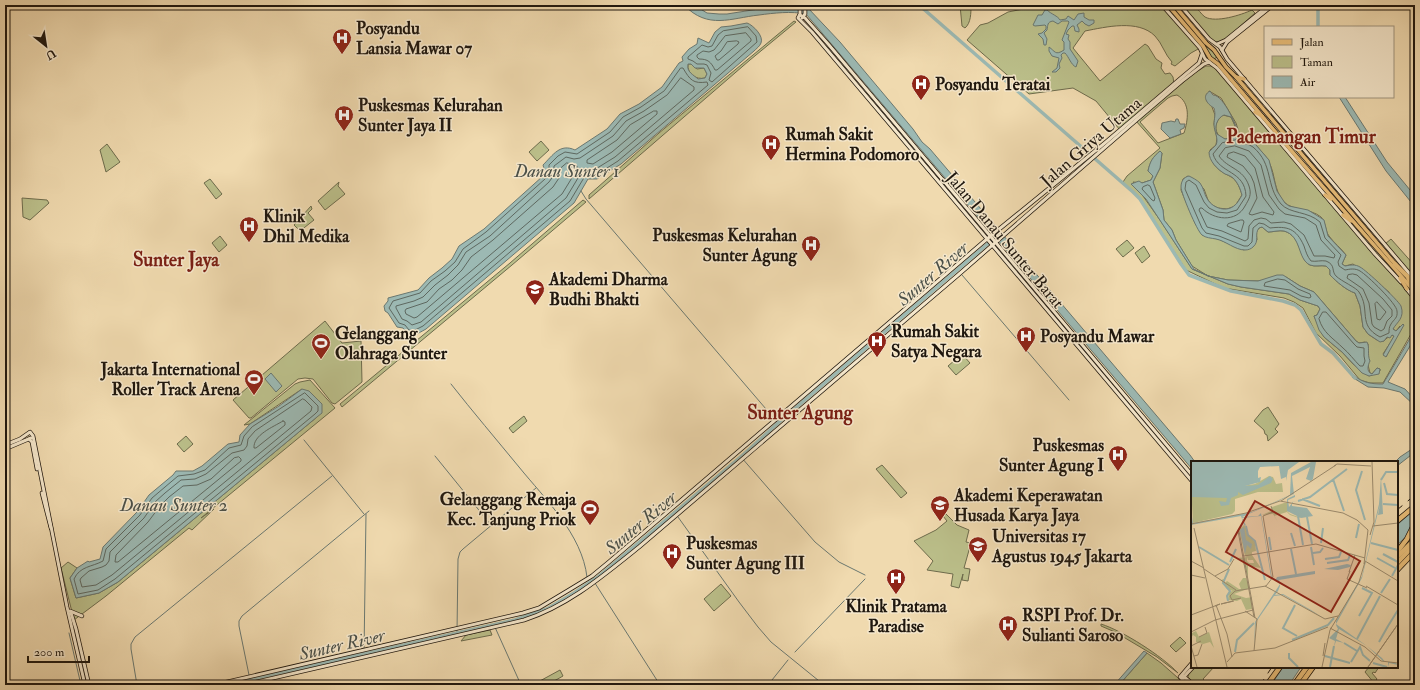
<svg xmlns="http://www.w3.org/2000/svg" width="1420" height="690" font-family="'IM FELL Double Pica',serif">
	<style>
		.green { fill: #bbbf8a; stroke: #6d6b4c; fill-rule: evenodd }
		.water { fill: #9cb9b3; stroke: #6a7871; fill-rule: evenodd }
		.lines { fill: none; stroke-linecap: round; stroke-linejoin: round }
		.shore { stroke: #5e6860; stroke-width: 1 }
		.stream { stroke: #6a7871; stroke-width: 1 }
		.river { stroke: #9cb9b3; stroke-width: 3.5 }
		.secondary-casing { stroke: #1f170e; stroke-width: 4.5 }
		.primary-casing { stroke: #1f170e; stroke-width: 5 }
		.highway-casing { stroke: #1f170e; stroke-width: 6 }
		.secondary { stroke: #f5e7cb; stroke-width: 3 }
		.primary { stroke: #e8bd78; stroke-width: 3.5 }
		.highway { stroke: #e8bd78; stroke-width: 4.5 }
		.rail { stroke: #1f170e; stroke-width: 1; stroke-dasharray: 7 7; stroke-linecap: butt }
		.labels { text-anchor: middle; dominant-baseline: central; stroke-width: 3; stroke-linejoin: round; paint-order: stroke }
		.poi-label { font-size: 17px; font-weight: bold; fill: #1f170e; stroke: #f5e7cb; text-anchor: start }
		.street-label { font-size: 17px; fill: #1f170e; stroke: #f5e7cb }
		.water-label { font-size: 18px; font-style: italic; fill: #4b5048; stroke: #f5e7cb }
		.quarter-label { font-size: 19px; font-weight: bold; fill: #7a1f14; stroke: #f5e7cb }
		.inset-river { fill: none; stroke: #9cb9b3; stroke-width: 2 }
		.inset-road { fill: none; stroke: #9c8c6f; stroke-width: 1 }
		.view { fill: #8f2418; fill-opacity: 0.15; stroke: #8f2418; stroke-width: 2 }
		.inset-edge { fill: none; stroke: #1f170e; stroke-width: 2 }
	</style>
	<rect width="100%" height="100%" fill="#f0daaf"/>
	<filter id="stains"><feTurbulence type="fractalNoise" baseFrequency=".005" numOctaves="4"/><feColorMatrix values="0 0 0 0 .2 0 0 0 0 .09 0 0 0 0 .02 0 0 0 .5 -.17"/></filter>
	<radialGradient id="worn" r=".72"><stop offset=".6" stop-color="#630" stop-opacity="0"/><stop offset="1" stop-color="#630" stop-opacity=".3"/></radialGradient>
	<!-- green -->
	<g class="green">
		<path d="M960 5H971C971 13 971 23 965 28L962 26Z"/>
		<path d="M1044 5H1162L1200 48 1191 53 1175 66 1171 64 1172 62C1165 55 1162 43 1155 36 1138 19 1106 27 1085 31L1073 48 1100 81 1145 44 1148 46 1156 59 1162 63 1161 68 1165 74 1170 73 1173 77 1174 84 1120 130 1096 101 1073 88 1029 94 967 40 980 25 988 23 1008 12Z"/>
		<polygon points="1168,5 1174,5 1219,57 1215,58 1215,61"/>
		<path d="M1181 5H1194C1198 9 1201 14 1205 17 1216 23 1241 15 1252 10L1255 13 1227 38 1219 42 1212 41Z"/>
		<polygon points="794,21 796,22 750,60 589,199 589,195 659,133"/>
		<path d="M688 64H691L697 69 704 68 707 74 705 78C696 80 687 74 688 64Z"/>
		<path d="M1206 66H1211L1217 69 1354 231 1415 301V327L1383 383H1370L1360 380 1340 356 1316 333 1303 308 1294 302 1284 298 1224 288 1188 271 1184 267 1141 200 1123 182 1127 176 1160 148 1136 121 1196 72ZM1209 91 1221 98 1236 123 1241 139 1248 140 1253 143 1258 142 1256 145C1260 151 1266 155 1269 162 1276 176 1273 189 1284 202 1293 211 1310 208 1321 217 1326 222 1325 231 1329 236 1334 243 1341 248 1346 255L1342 264 1345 266 1353 264 1389 292 1394 326 1393 329 1396 331 1400 326 1386 357 1383 354 1394 337 1392 335 1387 338 1384 341 1377 340 1368 334 1363 327 1360 306 1355 293C1346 290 1337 282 1330 275V270L1326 266C1321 265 1315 267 1310 265 1298 259 1302 236 1284 231 1279 230 1273 232 1268 232L1262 227 1259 228 1256 232 1257 240 1244 250 1218 239 1202 235 1195 223 1181 190 1183 179 1188 176 1204 189 1208 200 1212 205 1218 208 1227 209 1235 206 1242 195C1240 188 1238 183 1233 178 1230 176 1227 175 1224 173 1215 168 1210 161 1210 150L1216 145 1217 138 1214 124 1215 115 1212 107ZM1177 95C1191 103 1188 120 1184 133L1158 143 1140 122 1168 98 1172 96ZM1160 151 1162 153 1160 168 1153 182 1163 210 1164 220 1172 230 1176 240 1192 266 1208 276 1228 280 1258 281 1286 277 1300 286 1314 292 1356 341 1359 343 1365 342 1368 344V365L1370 373 1372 374 1377 368 1380 369V371L1369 376 1353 364 1342 352 1324 337 1314 316 1317 315 1320 309 1318 306 1300 300 1289 294 1241 287 1228 284 1192 269 1160 220 1133 182 1142 183 1151 180 1153 176 1148 171C1150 162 1153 157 1160 151Z"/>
		<path d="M1223 115 1231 117 1235 126 1236 134C1223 149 1206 127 1223 115Z"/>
		<polygon points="541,141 549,150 537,161 529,152"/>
		<polygon points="107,144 120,162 106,172 100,150"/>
		<polygon points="210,179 222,194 216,199 204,183"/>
		<polygon points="339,182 338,186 345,194 325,210 318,201"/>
		<polygon points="22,198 47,200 49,203 30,220 23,217"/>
		<polygon points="583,200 586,202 512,265 342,407 340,404 510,263"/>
		<polygon points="311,206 312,209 308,213 314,220 300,231 294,225"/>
		<polygon points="220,236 227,245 219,252 212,243"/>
		<polygon points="1391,239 1415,266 1415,279 1385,244"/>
		<polygon points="1127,240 1134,248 1123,257 1116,249"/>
		<polygon points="1144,246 1150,256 1142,263 1135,253"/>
		<polygon points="325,321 342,343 361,341 362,382 335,404 332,403 313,379 305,378 298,379 251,418 249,418 233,400"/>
		<polygon points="962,354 970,363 956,375 948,366"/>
		<polygon points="310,380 335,408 201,518 214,509 192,530 189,528 106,596 74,620 61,568 68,562 77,568 70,578 76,598 99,593 118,582 317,417 302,389 250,424 244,425 295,384 300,382"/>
		<polygon points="1268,407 1279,424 1275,429 1278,432 1268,441 1267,435 1265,434 1264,430 1254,421 1263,410"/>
		<polygon points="524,416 527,421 513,433 509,428"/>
		<polygon points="186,436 193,444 184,452 177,444"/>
		<polygon points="882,465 907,493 901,498 876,469"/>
		<polygon points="945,513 957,525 969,530 966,542 971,543 964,568 970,569 968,581 962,580 963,574 959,588 951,586 953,574 927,570 933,561 914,541 936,530 947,521 943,516"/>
		<polygon points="721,584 731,596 714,611 704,599"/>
		<path d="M1101 624C1123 631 1162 656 1178 673L1157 657 1115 632 1101 626Z"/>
		<polygon points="490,630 492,635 461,641 466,635"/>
		<polygon points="1180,637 1186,643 1176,652 1170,646"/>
		<polygon points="1147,653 1161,663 1186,685 1119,685"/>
		<polygon points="1195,667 1214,667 1203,679 1206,682 1203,685 1196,685 1188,677 1189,673"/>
		<polygon points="1369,667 1379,667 1375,673 1374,672 1372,673 1377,679 1374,683 1365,672"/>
		<polygon points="560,670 563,676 547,685 539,685 538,682"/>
	</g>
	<!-- water -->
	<g class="water">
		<path d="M684 5H694L707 13 719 14H727L765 8 788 6 808 8 840 42 913 129 922 142 930 149 1190 455 1195 462H1192V469L806 14C791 11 774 13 759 15 731 18 708 30 684 5Z"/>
		<path d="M1045 10H1047C1051 14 1058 16 1060 20L1066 19 1068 16 1074 20 1078 14 1084 13V17L1089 20H1094V23L1089 26 1085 24 1082 21 1077 25 1079 29V32L1075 31 1074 26H1072L1068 30 1066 34 1069 35 1068 39 1070 42V49L1078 61 1076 67C1071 65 1069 57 1065 53H1063L1061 55 1062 58 1059 64 1060 68 1056 72H1052L1057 68 1059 58 1052 56 1049 51V47C1055 51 1055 56 1064 50V42L1062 40 1069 22 1068 21H1062L1058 24 1053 21C1047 22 1048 25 1047 30L1044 33 1047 39 1046 45H1044L1043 39 1038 34 1042 33 1046 29V26L1045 25 1035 26 1033 25 1038 15H1042Z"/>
		<path d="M747 23C753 25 764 36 761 43 760 46 756 49 754 51L621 164 597 179H588L574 203 426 329C415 335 411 339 403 328L397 327 388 313 385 311 384 306 388 301V298L418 290 429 278 442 268 452 259 459 246 484 229 543 176 545 172 543 165C553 155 560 143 575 150L607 129 620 114 639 104 662 87 679 63 683 61 682 57 689 49 697 44 698 38 709 43 715 32 721 27 731 26ZM688 64H691L695 68H704L707 74 705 78 698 79C694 75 686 72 688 64Z"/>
		<path d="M1210 91 1213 95C1224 95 1238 129 1241 139L1248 140 1253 143 1258 141 1256 145 1269 160 1277 191 1285 203 1289 206 1308 210 1321 218 1324 220 1328 236 1346 255 1342 264 1345 266C1351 265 1355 264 1360 267 1366 270 1398 300 1401 306 1405 318 1397 322 1393 329L1396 331 1403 324 1404 325 1386 357 1383 355 1394 336 1392 335 1390 338 1387 337 1384 341 1380 342 1368 334 1363 327 1360 306 1355 293C1346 290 1337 282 1330 275V270L1326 266C1321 265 1315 267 1310 265 1297 259 1302 236 1284 231 1279 230 1273 232 1268 232L1262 227 1259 228C1254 234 1260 241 1253 247 1251 249 1248 250 1245 250 1235 250 1226 241 1216 239 1211 238 1206 238 1202 235 1197 231 1181 193 1181 187 1181 181 1184 177 1189 176 1193 178 1197 180 1200 183 1204 188 1204 195 1208 200 1213 208 1227 213 1235 205 1237 204 1241 197 1242 195 1240 188 1238 183 1233 178 1231 176 1228 175 1225 174 1217 169 1209 161 1209 152 1211 150 1214 147 1216 145 1219 139 1214 131 1214 125 1214 118 1216 115 1214 108 1207 104 1201 96 1210 91ZM1224 115 1231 117C1237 128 1241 136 1225 139L1217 134C1214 127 1217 118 1224 115Z"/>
		<polygon points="1339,97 1345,97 1387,162 1415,196 1415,207 1386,171"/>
		<polygon points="1176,119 1178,119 1180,124 1185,124 1184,128 1180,130 1181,134 1170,138 1161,129 1162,123 1171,121 1175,122"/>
		<path d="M1160 151 1162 153 1160 168 1153 182 1163 210 1164 220 1172 230 1176 240 1194 269 1208 276 1228 280 1258 281 1277 275H1283L1300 286 1314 292 1356 341 1359 343 1367 342C1370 347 1367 354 1370 361 1368 365 1366 372 1372 374L1377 368 1380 369 1379 374 1369 376 1362 373 1342 352 1324 337 1319 330 1314 316 1317 315 1320 309 1318 306 1300 300 1289 294 1241 287 1228 284 1192 269 1146 199 1131 184 1139 181 1142 183 1151 180 1153 176 1148 171C1150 161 1153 157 1160 151Z"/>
		<path d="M1415 330V338L1388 382 1405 389 1415 400V406L1400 392 1384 388 1368 387 1352 377 1354 375C1362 383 1372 384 1383 384Z"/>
		<polygon points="271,373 282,386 276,392 265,379"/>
		<polygon points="302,389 309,391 322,404 322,413 317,417 118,582 99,593 76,598 70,578 77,568 88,561 89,562 100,559 103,547 137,512 149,495 173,475 176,471 193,471 202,466 228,444 239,442 240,435 250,424 279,406"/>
		<polygon points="1415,447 1415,452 1397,466 1397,462 1395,462 1400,457"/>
		<polygon points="1415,509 1415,529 1397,545 1397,525"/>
		<polygon points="1144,651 1147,653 1119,685 1114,685"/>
		<polygon points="1283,667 1301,667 1289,685 1271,685"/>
	</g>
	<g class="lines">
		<!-- shore -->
		<g class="shore">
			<polygon points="748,27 756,36 757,42 712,82 709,80 711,73 707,65 704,64 697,64 693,61 688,59 688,57 702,45 708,47 712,46 718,35 723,31"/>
			<path d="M746 33 751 39V41L717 70H715C711 62 708 59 699 59L697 57V55L703 51 709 52 714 50 725 36Z"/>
			<polygon points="737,41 739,42 738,44 719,60 717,60 715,56 721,51 727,42"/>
			<path d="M681 68H683C690 80 693 84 707 82L708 85 618 161 596 175 585 176 570 201 423 326 413 331 409 330 405 325 399 323 389 308 393 301 420 293 431 281 445 271 455 262 463 249 486 232 545 179 549 173V165L558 156 565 152 577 154 610 132 623 117 641 107 664 91Z"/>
			<polygon points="681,78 694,87 694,90 615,157 594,170 586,170 581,173 566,198 421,322 412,325 407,321 402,319 396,308 396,306 414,301 423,297 435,285 448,275 458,265 466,252 490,236 549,182 554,175 554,166 566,157 574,159 580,158 613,136 626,121 644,111 667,95"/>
			<polygon points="654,111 657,111 657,114 612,152 593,164 587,163 587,160 617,140 630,125"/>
			<path d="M1236 140C1242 144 1248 143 1253 147 1274 165 1265 185 1281 204 1290 214 1308 211 1320 222L1325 238 1341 255 1338 262 1339 266 1345 270C1350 269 1355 268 1360 271 1367 275 1397 304 1397 311 1398 318 1394 319 1391 324 1389 327 1389 330 1389 333L1380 337C1357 325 1371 310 1359 292 1357 288 1341 281 1336 276 1331 271 1336 265 1326 261 1321 260 1316 262 1311 261 1307 256 1306 252 1304 246 1296 228 1287 226 1270 228L1264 224 1259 223 1253 228 1252 242 1248 246H1244L1219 236 1206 233 1202 228 1185 189 1186 182 1189 180 1196 185 1204 202 1209 208 1217 212 1227 213 1237 210 1246 196C1245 170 1219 174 1213 154L1222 143Z"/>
			<path d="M1235 146 1249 151 1261 165 1269 195 1279 209 1285 214 1305 218 1316 225 1321 240 1335 255 1334 258 1325 256H1314L1304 235 1291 224 1284 222 1271 223 1266 219 1261 218 1254 220 1249 226 1248 239 1245 241 1222 231 1207 227 1199 210 1200 208H1202C1214 220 1236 223 1245 206 1249 199 1252 195 1249 186 1243 168 1228 169 1219 156L1225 148Z"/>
			<polygon points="1234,152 1245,156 1255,168 1263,197 1274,212 1273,215 1262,212 1252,215 1249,214 1257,198 1254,183 1251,176 1243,166 1227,157 1228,154"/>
			<polygon points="567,163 576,165 578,168 562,194 417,317 414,318 406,314 405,311 406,309 427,302 439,289 452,280 462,270 471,257 493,240 553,187 559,178 561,168"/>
			<polygon points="1148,185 1150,186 1155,198 1154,201 1152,200 1142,189 1143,187"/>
			<polygon points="1241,220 1243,220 1244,222 1241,232 1227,226 1228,224"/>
			<polygon points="1353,274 1357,275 1383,299 1392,310 1392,316 1387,321 1384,329 1381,331 1374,327 1372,324 1369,303 1363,289 1347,278 1348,275"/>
			<polygon points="1278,279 1285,280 1298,289 1310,294 1311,297 1309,298 1301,296 1290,290 1264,286 1265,283"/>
			<polygon points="1377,302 1386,312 1380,320 1377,319 1375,304"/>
			<path d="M1323 312H1326L1354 344 1357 347 1364 348V356L1365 361 1363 366H1360C1354 360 1349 353 1343 348 1333 338 1323 333 1319 319Z"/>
			<path d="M305 393 318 406V411L315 414 115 579 98 590 78 594 74 579C80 566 92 567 103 561L106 549 140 515 152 498 178 476 194 474 205 470 229 448 241 445 244 436 252 427Z"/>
			<polygon points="303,399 305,400 312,407 311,411 112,575 96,585 82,587 80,580 81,578 89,571 102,567 106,565 109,561 110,552 144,518 155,502 165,493 181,480 195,479 206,474 232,453 244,450 247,446 248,439 255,431"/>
			<path d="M283 421 285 422V425L256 448H254C253 435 273 427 283 421Z"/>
			<polygon points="239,457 241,459 241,461 118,562 115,562 116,555 148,522 160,506 169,497 183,486 197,485 211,479 234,458"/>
		</g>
		<!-- stream -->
		<g class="stream">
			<polyline points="581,191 586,199 778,423"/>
			<polyline points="962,275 1069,400"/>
			<path d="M451 384C473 412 496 439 519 467 545 499 582 534 587 577"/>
			<polyline points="304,440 364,514"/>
			<polyline points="435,456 491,525"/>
			<polyline points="741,457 815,542 839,562 865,575"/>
			<polyline points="674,512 675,514"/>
			<polyline points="678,517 739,602 758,627 771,642 824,685"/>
			<polyline points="593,580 660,685"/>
			<polyline points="494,625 521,685"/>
			<polyline points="69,633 81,685"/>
			<polyline points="457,633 458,559 460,552 463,549 536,488"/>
			<polyline points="795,652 865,579"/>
			<polyline points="364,654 366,514"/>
			<polyline points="249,675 239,626 239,621 242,616 369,511"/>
			<polyline points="137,685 131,649 131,644 135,637 332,476"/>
			<polyline points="768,685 788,660"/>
		</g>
		<!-- river -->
		<g class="river">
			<polyline points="919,5 1133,192 1140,199 1181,264 1189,275 1231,291 1283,301 1295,305 1301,310 1321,344 1333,353 1355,378"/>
			<polyline points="1318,5 1318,27"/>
			<polyline points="226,685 515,620 547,609 574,593 598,577 744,454 778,423 998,235"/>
		</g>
		<defs>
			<g id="secondary">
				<polyline points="800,5 800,14 798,18 812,32 1192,481"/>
				<polyline points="1162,5 1200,48 1205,59 1217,68 1375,254 1401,282"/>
				<polyline points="1180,5 1209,39 1220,47 1227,59 1415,280"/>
				<polyline points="800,15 805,18 829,45 1192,475"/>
				<polyline points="802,18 805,14 805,5"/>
				<polyline points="1217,44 1226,40 1269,5"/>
				<polyline points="1222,50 1227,42 1273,5"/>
				<polyline points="1406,288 1415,299"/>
				<polyline points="29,439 32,442 37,469"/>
				<polyline points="5,445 20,439 30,432 33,436 67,607 85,685"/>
				<polyline points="5,449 31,438"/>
				<polyline points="42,493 51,528"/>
				<polyline points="70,611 82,616"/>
				<polyline points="71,613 76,629 89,685"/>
				<polyline points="1183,676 1194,685"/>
				<polyline points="1182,679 1193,667"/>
				<polyline points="214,685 523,613 539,608 569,590 592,576 609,562 987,239 1106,142 1180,79 1199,63 1202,54"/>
				<path d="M243 685 524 620C568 606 604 575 639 547L958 275 1141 116 1182 81 1204 64 1209 62"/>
				<polyline points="1189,685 1180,677 1192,663"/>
			</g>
			<g id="primary">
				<polyline points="1168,5 1203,46 1210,58 1218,64 1296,156 1415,292"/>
				<polyline points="1174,5 1206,43 1214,50 1226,67 1236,77 1396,265"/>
				<polyline points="1164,7 1171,8"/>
				<polyline points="1236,77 1244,79"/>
				<polyline points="1255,112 1262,116"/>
				<polyline points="1289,133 1294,143"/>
				<polyline points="1325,195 1331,199"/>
				<polyline points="1343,215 1351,221"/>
				<polyline points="1400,278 1407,289"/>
				<polyline points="1408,279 1415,288"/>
			</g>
			<g id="highway">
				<polyline points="1395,264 1415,284"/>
				<polyline points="1397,521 1415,506"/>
				<polyline points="1397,552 1407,539 1415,523"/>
				<polyline points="1397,557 1415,539"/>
				<polyline points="1397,563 1415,544"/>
				<polyline points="1397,570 1415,551"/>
				<polyline points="1267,685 1280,667"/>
				<polyline points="1294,685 1307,667"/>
				<polyline points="1300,685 1313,667"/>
			</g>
		</defs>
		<!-- secondary casing -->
		<use href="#secondary" class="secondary-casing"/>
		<!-- primary casing -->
		<use href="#primary" class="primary-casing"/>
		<!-- highway casing -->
		<use href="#highway" class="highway-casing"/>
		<!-- secondary -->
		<use href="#secondary" class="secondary"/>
		<!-- primary -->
		<use href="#primary" class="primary"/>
		<!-- highway -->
		<use href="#highway" class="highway"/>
		<!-- rail -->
		<g class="rail">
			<polyline points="1397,510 1415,495"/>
			<polyline points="1260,685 1272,667"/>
		</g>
	</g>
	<!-- icons -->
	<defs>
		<symbol id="hospital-pin" viewBox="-11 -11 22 30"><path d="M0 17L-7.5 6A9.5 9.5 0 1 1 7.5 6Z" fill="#8f2418" stroke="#f5e7cb"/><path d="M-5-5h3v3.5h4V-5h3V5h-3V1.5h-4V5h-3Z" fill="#fff"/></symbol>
		<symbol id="university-pin" viewBox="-11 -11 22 30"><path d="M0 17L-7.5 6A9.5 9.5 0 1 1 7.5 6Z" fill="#8f2418" stroke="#f5e7cb"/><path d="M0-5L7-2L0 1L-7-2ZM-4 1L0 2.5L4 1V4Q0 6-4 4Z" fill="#fff"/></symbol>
		<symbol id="stadium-pin" viewBox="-11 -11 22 30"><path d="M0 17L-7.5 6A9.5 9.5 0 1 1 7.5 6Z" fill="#8f2418" stroke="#f5e7cb"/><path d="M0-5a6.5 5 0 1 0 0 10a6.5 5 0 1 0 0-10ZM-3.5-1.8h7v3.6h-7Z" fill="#fff"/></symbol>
	</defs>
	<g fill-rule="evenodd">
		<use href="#hospital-pin" x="331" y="27" width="22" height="30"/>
		<use href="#hospital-pin" x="910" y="73" width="22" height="30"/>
		<use href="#hospital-pin" x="333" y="104" width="22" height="30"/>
		<use href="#hospital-pin" x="760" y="133" width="22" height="30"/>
		<use href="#hospital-pin" x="238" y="215" width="22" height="30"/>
		<use href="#hospital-pin" x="800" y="234" width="22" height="30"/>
		<use href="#university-pin" x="524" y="278" width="22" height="30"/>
		<use href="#hospital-pin" x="1015" y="325" width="22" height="30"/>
		<use href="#hospital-pin" x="866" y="330" width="22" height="30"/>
		<use href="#stadium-pin" x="310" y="332" width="22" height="30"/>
		<use href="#stadium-pin" x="243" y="368" width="22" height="30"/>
		<use href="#hospital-pin" x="1107" y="444" width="22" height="30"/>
		<use href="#university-pin" x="929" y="494" width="22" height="30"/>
		<use href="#stadium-pin" x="579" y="498" width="22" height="30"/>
		<use href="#university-pin" x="967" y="535" width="22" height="30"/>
		<use href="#hospital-pin" x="661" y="542" width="22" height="30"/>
		<use href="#hospital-pin" x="885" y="567" width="22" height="30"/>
		<use href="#hospital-pin" x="997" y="614" width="22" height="30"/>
	</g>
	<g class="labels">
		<!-- poi labels -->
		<g class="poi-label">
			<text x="356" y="28">Posyandu<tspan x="356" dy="20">Lansia Mawar 07</tspan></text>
			<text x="935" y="84">Posyandu Teratai</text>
			<text x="358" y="105">Puskesmas Kelurahan<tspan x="358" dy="20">Sunter Jaya II</tspan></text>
			<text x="785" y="134">Rumah Sakit<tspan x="785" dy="20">Hermina Podomoro</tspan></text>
			<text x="263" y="216">Klinik<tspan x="263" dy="20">Dhil Medika</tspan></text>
			<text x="797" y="235" text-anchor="end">Puskesmas Kelurahan<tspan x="797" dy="20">Sunter Agung</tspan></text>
			<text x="549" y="279">Akademi Dharma<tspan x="549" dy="20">Budhi Bhakti</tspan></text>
			<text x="891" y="331">Rumah Sakit<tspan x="891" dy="20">Satya Negara</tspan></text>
			<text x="335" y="333">Gelanggang<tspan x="335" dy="20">Olahraga Sunter</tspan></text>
			<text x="1040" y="336">Posyandu Mawar</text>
			<text x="240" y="369" text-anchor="end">Jakarta International<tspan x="240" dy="20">Roller Track Arena</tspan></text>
			<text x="1104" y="445" text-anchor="end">Puskesmas<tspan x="1104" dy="20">Sunter Agung I</tspan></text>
			<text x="954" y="495">Akademi Keperawatan<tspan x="954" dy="20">Husada Karya Jaya</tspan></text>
			<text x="576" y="499" text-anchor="end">Gelanggang Remaja<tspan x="576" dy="20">Kec. Tanjung Priok</tspan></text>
			<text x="992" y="536">Universitas 17<tspan x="992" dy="20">Agustus 1945 Jakarta</tspan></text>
			<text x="686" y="543">Puskesmas<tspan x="686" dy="20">Sunter Agung III</tspan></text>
			<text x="896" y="606" text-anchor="middle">Klinik Pratama<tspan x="896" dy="20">Paradise</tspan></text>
			<text x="1022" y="615">RSPI Prof. Dr.<tspan x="1022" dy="20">Sulianti Saroso</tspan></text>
		</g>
		<!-- street labels -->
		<g class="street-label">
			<text transform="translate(1091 142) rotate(-41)">Jalan Griya Utama</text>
			<text transform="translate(1005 240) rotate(50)">Jalan Danau Sunter Barat</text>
		</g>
		<!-- water labels -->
		<g class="water-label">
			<text x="567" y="171">Danau Sunter 1</text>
			<text transform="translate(933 274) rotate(-41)">Sunter River</text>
			<text x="174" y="505">Danau Sunter 2</text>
			<text transform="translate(641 523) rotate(-40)">Sunter River</text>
			<text transform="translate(342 645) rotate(-13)">Sunter River</text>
		</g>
		<!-- quarter labels -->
		<g class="quarter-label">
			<text x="1301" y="137">Pademangan Timur</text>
			<text x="176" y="260">Sunter Jaya</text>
			<text x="800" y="413">Sunter Agung</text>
		</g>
	</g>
	<!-- overview -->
	<g transform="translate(1191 461)">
		<rect width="207" height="207" fill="#f0daaf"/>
		<path d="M78 15 82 16 85 23 91 22 92 31H67L44 38V50L41 53 2 62 0 24 46 26 64 23ZM93 42H97L96 50 99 53 110 57 121 56 108 57 99 54 96 51 83 55 87 61 82 53 71 54 80 50 81 46ZM54 64 57 74 64 81 65 90 61 91V94L70 107 57 105V116L51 99 47 97 56 96V100L58 102H63L62 99H57L56 96 54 95 48 68ZM52 117H55L59 127 43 133 55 137 68 135 61 136V148L55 149 50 138 46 140 37 139 38 131 42 130 36 128 30 119 33 118 34 122 36 120 48 128H50L48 123ZM5 170 8 176 18 171 23 187 19 181 12 183 5 181V176L2 174 0 177 1 172Z" fill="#bbbf8a"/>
		<path d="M0 1H108L97 9 95 20V16L90 18 88 5 69 6 67 10V17L70 16 69 21 54 25 67 24 79 15 82 18 80 22 52 34 47 31V34L40 37 38 44 30 45 28 40 35 41 36 37 0 36ZM120 1H125L122 18 120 20 115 18 119 6 101 15 103 33 51 56 67 55 70 52 81 117 85 118 86 116 124 110V113L88 119 89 122V125L87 130 84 134 92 133 120 149 134 158 142 157 134 158 92 134 83 135 65 161 63 189 64 161 89 123 80 116 70 55 51 57 56 66 54 64 48 67 53 64 50 55 0 64V49L2 62 61 51 99 34 100 12ZM190 16 192 53 187 54 189 43 171 117 145 163 176 185 191 197 194 201H204L207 204 198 202 197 206V201H193L176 185 148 168 145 178 153 182 145 180 143 186 144 180 138 177 147 168 145 164V160L171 115 188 43ZM104 34V36L97 39 98 46 102 41 108 40 101 41V45L116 47 122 55 110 57 96 50 83 54 96 50V38ZM53 66 55 79 61 83 60 88 56 84 54 93 49 69ZM156 103 160 104 159 106 147 109 133 108Z" fill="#9cb9b3"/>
		<path class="inset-river" d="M171 10 165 29 174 59M142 18 153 50M190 19 195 11H207M193 22 196 33 207 34M111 38 129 45M107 40 119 36 156 8M192 43 207 44M107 55 112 84M116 56 121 83M55 65 57 74 64 80 74 119M100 72 104 85M78 76 80 89M165 77 168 63M130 82 132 67M180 82 207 89M8 86 38 104M120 86 123 104M100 88 105 113M122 92 129 91 132 87M192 93 207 101M186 97 204 107M134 98 148 96 150 91M39 101 45 88M136 102 157 99 159 94M201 115 207 104M190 132 199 118M37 140 36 135 39 130 32 122 38 108M104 144 92 167 106 175M168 155 181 132 171 127M197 165 207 149M166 178 189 135M101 179 137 164 143 157M188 181 197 165M153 182 166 190M44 191 46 179 63 162M98 192V197L107 206M134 195 159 202M160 201 169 186 172 194 179 200M182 202 196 206M139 206 143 185"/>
		<path class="inset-road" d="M143 5 146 3 180 5M90 40 145 4M72 55 82 51 80 45M0 63 55 52 89 40 152 52 166 59 177 69 173 103M182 65 207 62M3 67 36 206M47 70 63 156M48 70 64 157M179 74 183 61 181 1M53 95 125 83 174 97M0 100 13 107M174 100 207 120M13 108 45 129M159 110 156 118 176 127M158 111 164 94M0 114 14 117M24 115 37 108 43 98M74 125 134 158 147 155M175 125 207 144M50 137 41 139 39 135 44 130 75 125 82 116 72 55M42 140 30 143 43 140M25 144 36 173 41 196M54 150 66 158 63 190M0 154 29 143 24 145M139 167 174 186 190 200 207 202M0 171 24 159 62 149M8 176 16 172 14 166M3 195 7 194 11 183M132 195 134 182M36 201 44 192 84 187 137 166M6 206 0 185 10 180M131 206 139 169 168 121 174 101M177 206 207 163M177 206 207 163"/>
		<path class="view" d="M64 40 169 100 140 151 35 91Z"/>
		<rect width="207" height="207" class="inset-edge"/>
	</g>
	<!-- margin -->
	<rect width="1420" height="690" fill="none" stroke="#f0daaf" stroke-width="20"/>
	<rect x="6" y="6" width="1408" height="678" fill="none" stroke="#1f170e" stroke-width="2"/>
	<rect x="10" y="10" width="1400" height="670" fill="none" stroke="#1f170e"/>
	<!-- legend -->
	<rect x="1264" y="26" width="130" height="72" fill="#f5e7cb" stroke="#9f947f"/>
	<rect x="1272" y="39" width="20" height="6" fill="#e8bd78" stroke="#9f947f"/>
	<text x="1300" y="46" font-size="12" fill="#1f170e">Jalan</text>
	<rect x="1272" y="56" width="20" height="12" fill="#bbbf8a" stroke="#9f947f"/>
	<text x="1300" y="66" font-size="12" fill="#1f170e">Taman</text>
	<rect x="1272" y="76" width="20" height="12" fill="#9cb9b3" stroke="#9f947f"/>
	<text x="1300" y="86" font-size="12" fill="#1f170e">Air</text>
	<!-- north arrow -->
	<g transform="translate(46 46) rotate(150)" stroke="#f5e7cb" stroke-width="3" paint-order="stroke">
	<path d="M0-3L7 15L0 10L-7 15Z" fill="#1f170e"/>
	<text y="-6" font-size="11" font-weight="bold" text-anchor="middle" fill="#1f170e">U</text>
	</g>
	<!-- scale -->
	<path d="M28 656v6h61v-6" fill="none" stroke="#1f170e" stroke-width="2"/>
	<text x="34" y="656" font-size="12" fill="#1f170e" stroke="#f5e7cb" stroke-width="3" paint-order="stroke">200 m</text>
	<rect width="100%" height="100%" filter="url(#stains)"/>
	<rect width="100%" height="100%" fill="url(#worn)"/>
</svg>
